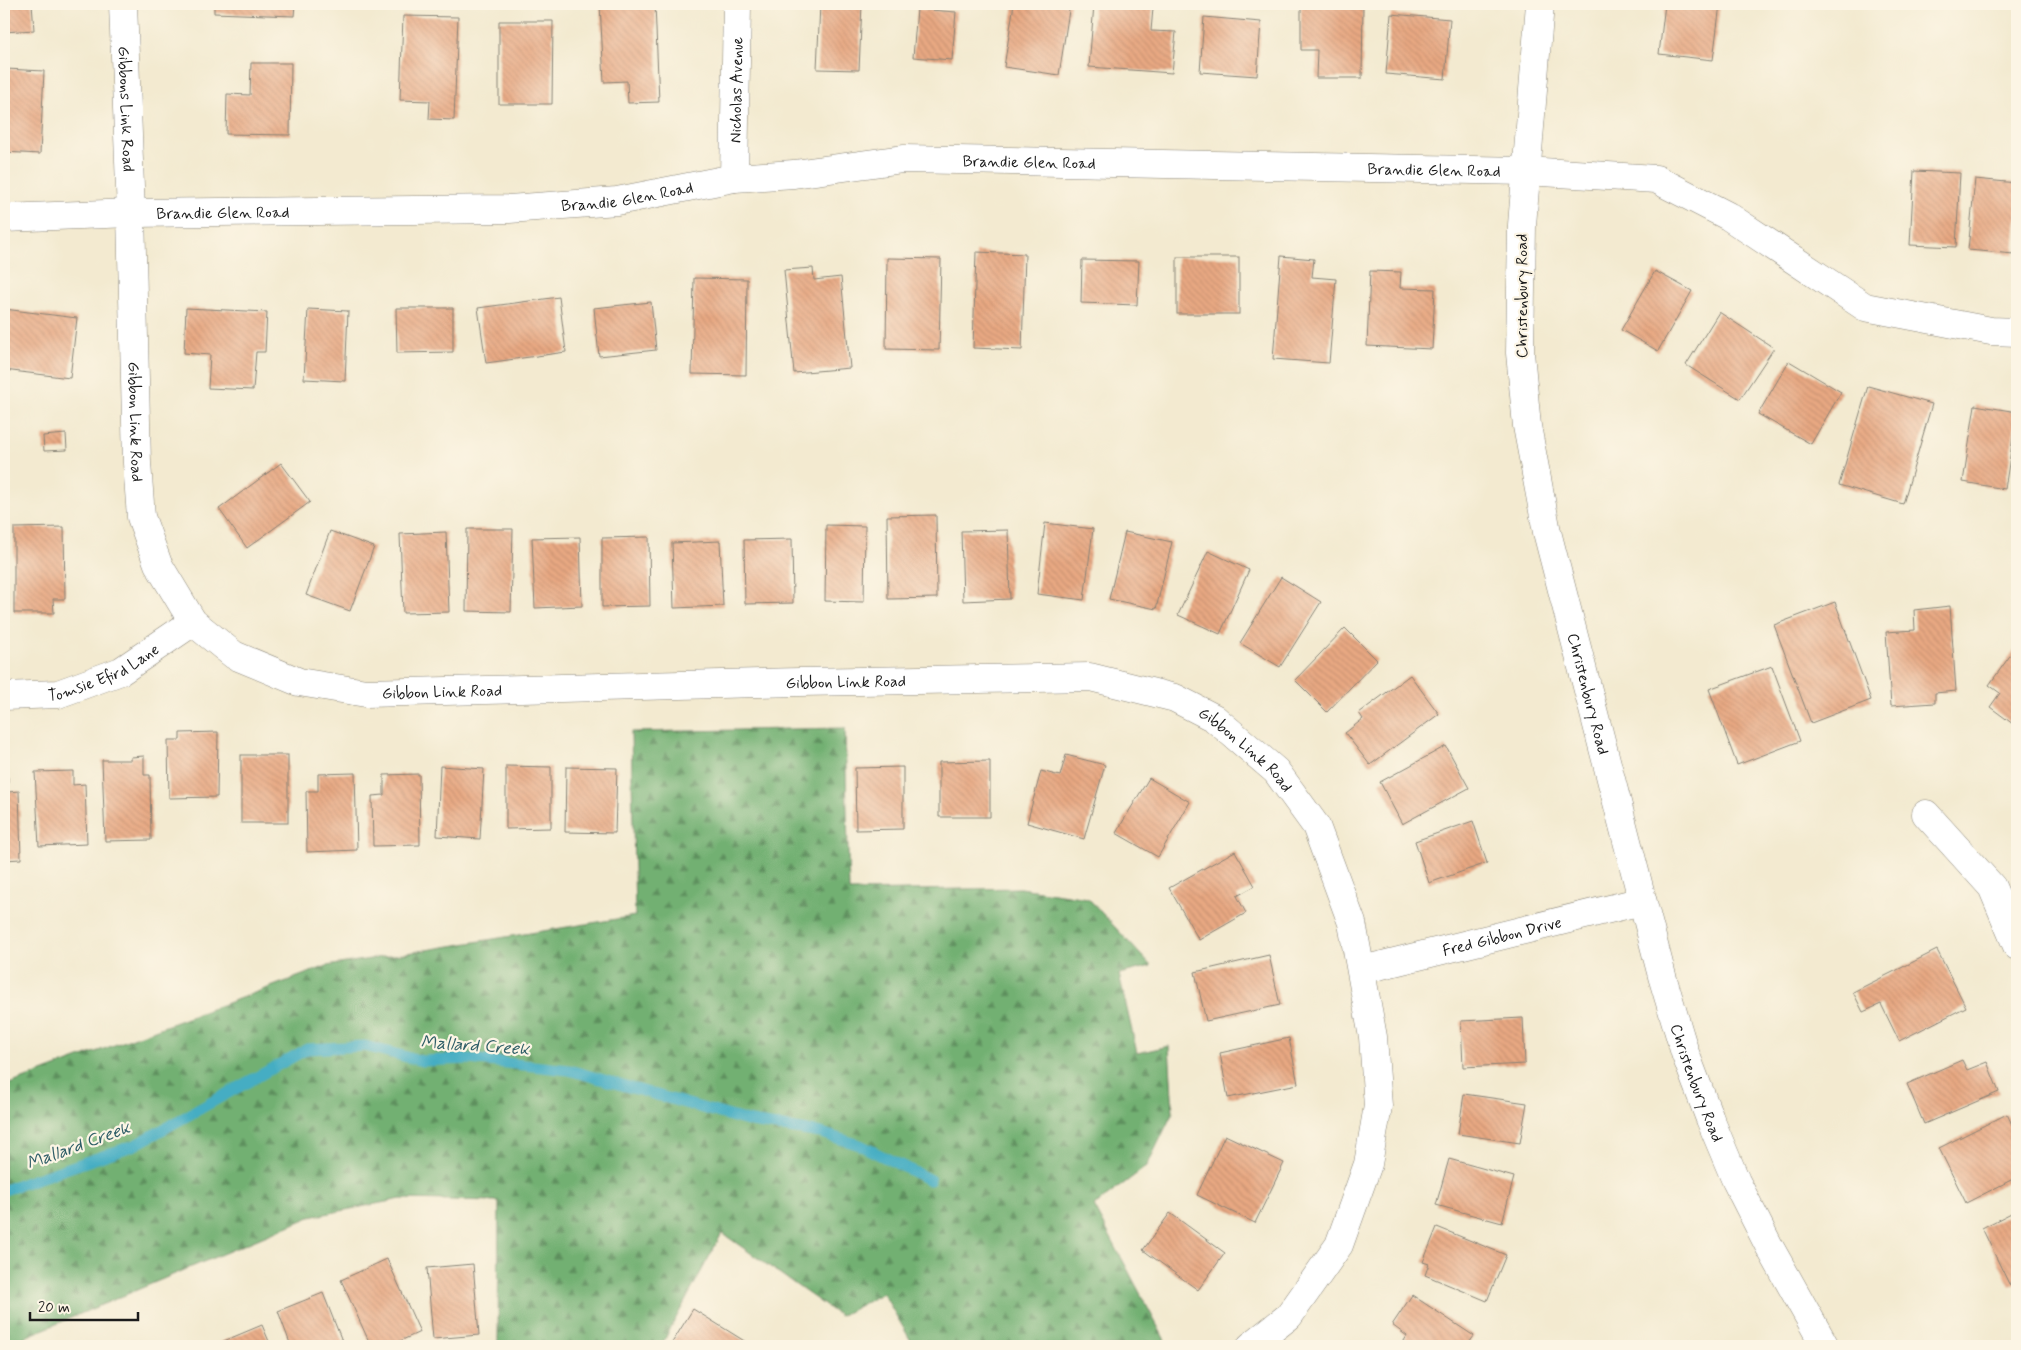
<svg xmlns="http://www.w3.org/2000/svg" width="2021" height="1350" font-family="Mynerve,sans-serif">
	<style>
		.forest { fill: url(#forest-firs); stroke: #476647 }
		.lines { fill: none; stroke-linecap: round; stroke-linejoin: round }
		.stream { stroke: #44adc3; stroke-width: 11 }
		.building { fill: url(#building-back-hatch) }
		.minor-casing { stroke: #888376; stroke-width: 29 }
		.minor { stroke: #fff; stroke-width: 28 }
		.labels { text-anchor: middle; stroke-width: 4.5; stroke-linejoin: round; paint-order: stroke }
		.street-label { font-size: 16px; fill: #1c1c1c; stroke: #fcf5e5 }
		.water-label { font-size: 18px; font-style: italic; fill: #2e5d67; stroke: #fcf5e5 }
	</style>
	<defs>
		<pattern id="forest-firs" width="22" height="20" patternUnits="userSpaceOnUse" patternTransform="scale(1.25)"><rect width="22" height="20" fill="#72b072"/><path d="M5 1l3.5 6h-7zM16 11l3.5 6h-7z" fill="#5d8e5d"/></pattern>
		<pattern id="building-back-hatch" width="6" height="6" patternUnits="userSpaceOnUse" patternTransform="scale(1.25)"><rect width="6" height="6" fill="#e8a882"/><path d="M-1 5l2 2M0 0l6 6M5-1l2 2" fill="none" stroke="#c69070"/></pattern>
	</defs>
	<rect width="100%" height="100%" fill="#fcf5e5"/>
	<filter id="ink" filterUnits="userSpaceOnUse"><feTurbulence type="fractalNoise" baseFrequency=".02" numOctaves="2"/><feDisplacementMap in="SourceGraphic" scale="10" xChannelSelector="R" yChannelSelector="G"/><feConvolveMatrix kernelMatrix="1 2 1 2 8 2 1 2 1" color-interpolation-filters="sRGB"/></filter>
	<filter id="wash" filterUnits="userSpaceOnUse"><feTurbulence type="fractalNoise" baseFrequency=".0096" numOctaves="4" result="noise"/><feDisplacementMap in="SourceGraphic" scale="20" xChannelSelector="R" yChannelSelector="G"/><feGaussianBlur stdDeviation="1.12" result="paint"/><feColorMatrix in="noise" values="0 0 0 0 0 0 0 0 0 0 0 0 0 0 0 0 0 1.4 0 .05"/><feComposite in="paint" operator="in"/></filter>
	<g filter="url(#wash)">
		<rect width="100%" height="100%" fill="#f3ead0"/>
		<polygon class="forest" points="845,728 849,891 1020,888 1088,898 1151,966 1119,974 1137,1053 1169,1046 1173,1112 1147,1166 1094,1206 1168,1346 914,1346 883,1293 840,1316 722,1233 661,1346 498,1346 499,1201 401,1199 310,1217 4,1346 4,1086 327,966 635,916 631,732"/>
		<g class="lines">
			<polyline class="stream" points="4,1190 135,1145 307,1049 365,1046 422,1061 469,1059 569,1070 751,1122 821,1133 860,1145 930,1180"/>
		</g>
		<g id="blocks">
			<g class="building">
				<polygon points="4,4 32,4 34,30 4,32"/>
				<polygon points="214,4 295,4 294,16 214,13"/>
				<polygon points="600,4 655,4 659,102 628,103 627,81 604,82"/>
				<polygon points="820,4 862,4 859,70 817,69"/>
				<polygon points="1014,4 1070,4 1059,75 1004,67"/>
				<polygon points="1094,4 1153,8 1151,31 1176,32 1172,73 1089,67"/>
				<polygon points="1301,4 1363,4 1362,78 1316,78 1317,50 1301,50"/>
				<polygon points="1665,4 1720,4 1713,60 1659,54"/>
				<polygon points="917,9 956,12 952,60 913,57"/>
				<polygon points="1391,14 1450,19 1445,79 1386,74"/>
				<polygon points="403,16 458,17 454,120 429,119 430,101 400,100"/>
				<polygon points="1204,17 1261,22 1257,76 1200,72"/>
				<polygon points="499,21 553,21 552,104 499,104"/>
				<polygon points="251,63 291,63 290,135 226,134 227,94 250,95"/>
				<polygon points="6,69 44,71 40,154 4,152 4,92"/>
				<polygon points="1914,171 1960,173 1956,247 1910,245"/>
				<polygon points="1975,179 2017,183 2017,216 2014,254 1968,250"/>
				<polygon points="976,252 1025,254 1022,350 973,348"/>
				<polygon points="1281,256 1314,259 1312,277 1336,279 1329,363 1273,359"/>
				<rect x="1177" y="257" width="62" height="57"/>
				<polygon points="887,258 941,259 939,350 886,349"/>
				<polygon points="1082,260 1139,261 1137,305 1081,303"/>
				<polygon points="813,268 814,280 841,277 850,368 794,373 784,270"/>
				<polygon points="1370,271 1401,272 1400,288 1435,289 1432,349 1367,346"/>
				<polygon points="1655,271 1692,291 1658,351 1621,330"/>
				<polygon points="694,278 747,279 746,375 692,374"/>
				<polygon points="559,297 566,352 486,363 478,308"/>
				<polygon points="651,302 656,350 599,356 594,308"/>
				<polygon points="186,308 267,312 265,352 256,352 253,390 208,388 210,355 184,353"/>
				<polygon points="396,308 453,308 453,352 397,353"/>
				<polygon points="4,309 77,318 70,378 4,370"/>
				<polygon points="308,309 348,311 345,381 304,379"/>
				<polygon points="1719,312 1774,348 1740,399 1686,365"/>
				<polygon points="1789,361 1841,392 1811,444 1758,414"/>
				<polygon points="1868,386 1932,404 1903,504 1839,485"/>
				<polygon points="1975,405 2017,412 2005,489 1963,482"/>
				<polygon points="66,434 67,450 44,451 43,436"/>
				<polygon points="281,463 310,502 247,548 219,509"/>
				<polygon points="936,515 937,598 888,599 887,516"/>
				<polygon points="1045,523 1093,529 1084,600 1037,594"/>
				<polygon points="826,525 865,526 864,602 825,601"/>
				<polygon points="64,527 65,599 53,599 54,613 14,613 14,528"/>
				<polygon points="467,529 513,529 511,612 466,611"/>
				<polygon points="1008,530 1010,599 963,601 961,531"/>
				<polygon points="330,531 374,547 350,611 306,595"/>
				<polygon points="446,532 449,612 403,613 400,534"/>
				<polygon points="1125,532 1172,542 1156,609 1109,599"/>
				<polygon points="580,537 582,606 535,608 532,538"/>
				<polygon points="649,537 650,606 602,607 602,538"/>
				<polygon points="792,539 793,603 745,604 744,540"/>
				<polygon points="720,541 723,606 674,608 672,543"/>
				<polygon points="1208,551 1249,570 1220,634 1178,615"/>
				<polygon points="1281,577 1321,602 1280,667 1240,643"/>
				<polygon points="1835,602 1871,700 1811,723 1774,625"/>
				<polygon points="1950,606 1956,691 1935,693 1935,703 1891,706 1886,632 1915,630 1914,610"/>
				<polygon points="1345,628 1377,660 1327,712 1295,680"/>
				<polygon points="2017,646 2017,727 1990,707 2000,693 1989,685"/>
				<polygon points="1772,666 1800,741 1737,765 1709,689"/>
				<polygon points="1410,675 1439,714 1370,765 1345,733 1363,719 1359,713"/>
				<polygon points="218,732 217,797 169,798 168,740 180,740 180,733"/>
				<polygon points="1446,746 1469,788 1402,824 1380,782"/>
				<rect x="241" y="755" width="47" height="68"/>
				<polygon points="1066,755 1105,765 1084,839 1027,823 1041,771 1060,776"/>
				<polygon points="144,756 144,775 150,775 151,840 105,841 102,760 131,760 131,757"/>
				<polygon points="990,761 990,817 939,817 939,762"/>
				<polygon points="440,766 484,769 480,839 437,836"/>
				<polygon points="506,766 551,767 551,828 506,829"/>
				<polygon points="566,767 617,768 615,833 565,832"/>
				<polygon points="903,767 903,829 856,830 855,768"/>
				<polygon points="73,771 73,785 85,784 87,844 39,846 35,772"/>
				<polygon points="355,773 357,850 307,852 306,791 318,791 318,774"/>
				<polygon points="419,774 420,845 373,846 372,796 384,795 384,775"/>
				<polygon points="4,777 8,777 8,792 19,791 21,859 4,860"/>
				<polygon points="1149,778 1190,802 1158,857 1116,833"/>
				<polygon points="1473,821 1487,863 1429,883 1415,841"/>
				<polygon points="1235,851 1255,886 1237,896 1246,913 1199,940 1169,888"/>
				<polygon points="1937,950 1966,1007 1899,1041 1881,1004 1863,1012 1853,992"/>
				<polygon points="1269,955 1280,1005 1206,1021 1195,972"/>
				<polygon points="1523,1018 1525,1064 1463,1067 1461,1021"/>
				<polygon points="1289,1038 1298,1084 1228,1098 1220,1053"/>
				<polygon points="1962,1060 1967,1070 1987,1062 1999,1092 1924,1124 1907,1084"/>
				<polygon points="1464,1094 1527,1103 1520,1143 1458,1134"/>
				<polygon points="2007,1114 2017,1135 2017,1177 1966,1203 1939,1148"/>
				<polygon points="1225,1135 1284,1163 1255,1223 1197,1195"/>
				<polygon points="1449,1159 1514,1177 1502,1223 1436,1205"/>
				<polygon points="2017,1210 2017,1282 2010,1286 1982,1228"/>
				<polygon points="1170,1213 1225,1253 1198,1290 1143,1250"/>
				<polygon points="1437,1227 1506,1255 1487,1301 1425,1275 1429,1264 1423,1262"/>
				<polygon points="387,1259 420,1332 389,1346 371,1346 341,1280"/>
				<polygon points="473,1264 479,1335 433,1339 427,1268"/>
				<polygon points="323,1293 344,1346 291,1346 278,1311"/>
				<polygon points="1412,1295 1474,1336 1467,1346 1406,1346 1402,1344 1407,1336 1392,1325"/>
				<polygon points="693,1309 746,1342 743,1346 670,1346"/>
				<polygon points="262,1325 271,1346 221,1346 219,1343"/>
			</g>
		</g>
	</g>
	<g filter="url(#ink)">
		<use href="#blocks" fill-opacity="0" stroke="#888376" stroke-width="1"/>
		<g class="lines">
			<defs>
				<g id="minor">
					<path id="s1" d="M 123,4 L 131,213 L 137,463 L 141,517 L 158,564 L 193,622 L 234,655 L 299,682 L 366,693 L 800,682 L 1090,677 L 1175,698 L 1214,718 L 1276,771 L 1316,826 L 1352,923 L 1373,1037 L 1378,1106 L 1368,1164 L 1339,1245 L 1289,1316 L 1251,1346"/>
					<path id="s2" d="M 1540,4 L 1522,225 L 1520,353 L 1527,426 L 1547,532 L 1662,976 L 1685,1053 L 1710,1119 L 1736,1181 L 1769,1246 L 1825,1346"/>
					<path id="s3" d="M 734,178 L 737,4"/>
					<path id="s4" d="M 4,218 L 131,213 L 509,209 L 617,201 L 734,178 L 794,174 L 903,159 L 1526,171 L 1656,179 L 1728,216 L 1865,307 L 1991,331 L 2017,332"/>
					<path id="s5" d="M 4,696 L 58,694 L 121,671 L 193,622"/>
					<polyline points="1926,814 1992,887 2017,946"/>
					<path id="s6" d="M 1362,970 L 1642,901"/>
				</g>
			</defs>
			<use href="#minor" class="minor-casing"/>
			<use href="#minor" class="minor"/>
		</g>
	</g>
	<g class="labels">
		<g class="street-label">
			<text dy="6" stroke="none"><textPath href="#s3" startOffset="88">Nicholas Avenue</textPath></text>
			<text dy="6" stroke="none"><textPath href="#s1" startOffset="105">Gibbons Link Road</textPath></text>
			<text dy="6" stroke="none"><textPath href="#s4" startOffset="1029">Brandie Glen Road</textPath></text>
			<text dy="6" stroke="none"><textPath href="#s4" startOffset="1434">Brandie Glen Road</textPath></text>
			<text dy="6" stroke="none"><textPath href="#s4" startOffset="624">Brandie Glen Road</textPath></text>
			<text dy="6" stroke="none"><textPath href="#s4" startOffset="219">Brandie Glen Road</textPath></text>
			<text transform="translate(1521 296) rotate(-90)" y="6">Christenbury Road</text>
			<text dy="6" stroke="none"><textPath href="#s1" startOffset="418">Gibbon Link Road</textPath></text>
			<text dy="6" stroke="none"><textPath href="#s5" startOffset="104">Tomsie Efird Lane</textPath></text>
			<text dy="6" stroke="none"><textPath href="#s1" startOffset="1302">Gibbon Link Road</textPath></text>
			<text dy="6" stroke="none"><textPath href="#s1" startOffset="898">Gibbon Link Road</textPath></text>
			<text dy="6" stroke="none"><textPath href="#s2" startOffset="698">Christenbury Road</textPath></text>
			<text dy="6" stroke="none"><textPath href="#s1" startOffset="1722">Gibbon Link Road</textPath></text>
			<text dy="6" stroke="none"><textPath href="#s6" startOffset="144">Fred Gibbon Drive</textPath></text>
			<text dy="6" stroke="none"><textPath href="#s2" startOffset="1102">Christenbury Road</textPath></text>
		</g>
		<g class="water-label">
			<text transform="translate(475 1045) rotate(4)" y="6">Mallard Creek</text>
			<text transform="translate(78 1145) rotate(-20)" y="6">Mallard Creek</text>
		</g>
	</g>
	<rect width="2021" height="1350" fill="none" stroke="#fcf5e5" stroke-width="20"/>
	<path d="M30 1312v8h108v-8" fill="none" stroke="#1c1c1c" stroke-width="2.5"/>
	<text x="38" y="1312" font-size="15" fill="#1c1c1c" stroke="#fcf5e5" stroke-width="4" paint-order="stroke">20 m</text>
</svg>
